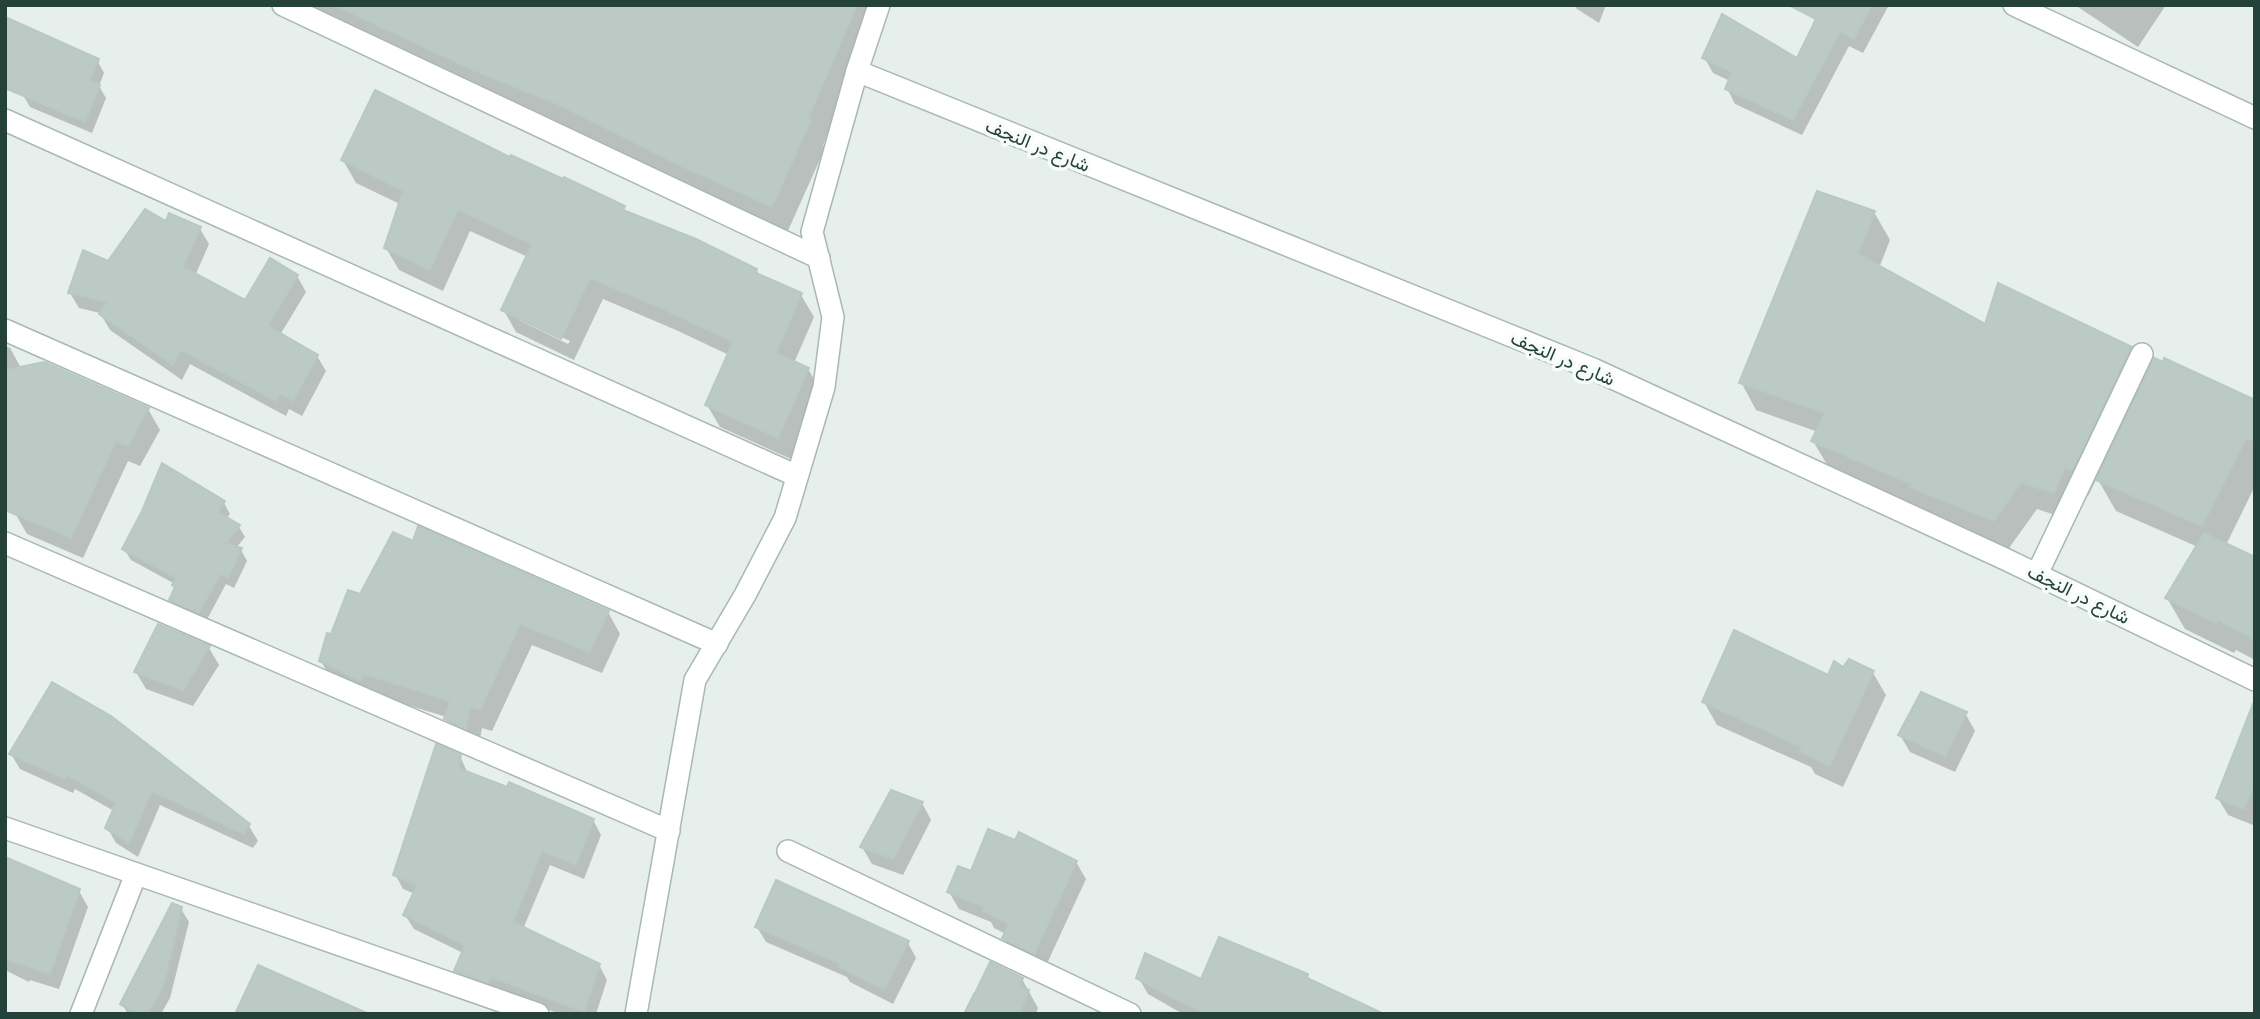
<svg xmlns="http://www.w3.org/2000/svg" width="2260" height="1019" font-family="Poppins,Vazirmatn,sans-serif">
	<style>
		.shadow { fill: #0003; fill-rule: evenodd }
		.building { fill: #bbcac4; stroke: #b8c9c2; stroke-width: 2 }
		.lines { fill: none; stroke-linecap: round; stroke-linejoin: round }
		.street-casing { stroke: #a8b8b2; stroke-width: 24 }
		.street { stroke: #fff; stroke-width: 21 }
		.labels { text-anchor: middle; stroke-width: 7; stroke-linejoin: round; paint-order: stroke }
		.street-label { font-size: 19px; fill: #24423a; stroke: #f7fbf9 }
	</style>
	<rect width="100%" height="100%" fill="#e6efeb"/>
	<g class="shadow">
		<polygon points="300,5 883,5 823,145 825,148 787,233 696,191 571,129 489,96"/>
		<polygon points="1574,5 1606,5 1599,23 1577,9"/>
		<polygon points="1814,5 1889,5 1863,53 1849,46 1802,135 1735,104 1727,88 1730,81 1713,73 1704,57 1797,60 1823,10"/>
		<polygon points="2075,5 2166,5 2138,47"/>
		<polygon points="97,60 104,73 99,86 106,98 92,133 30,107 23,95"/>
		<path d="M 511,159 L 623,207 L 626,213 L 756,270 L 760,276 L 801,295 L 814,317 L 794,363 L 808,369 L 821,391 L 791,459 L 720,427 L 707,405 L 729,355 L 676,330 L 603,299 L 574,360 L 516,332 L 503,309 L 528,257 L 470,231 L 443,291 L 399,270 L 386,248 L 400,204 L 356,183 L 343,160 ZM 519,316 L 570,341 L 568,344 L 519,320 Z"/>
		<polygon points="1874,212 1890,240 1879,268 1986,327 2130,348 2147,377 2255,402 2255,486 2226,545 2255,559 2255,660 2236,650 2234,653 2185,629 2167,598 2198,547 2116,511 2097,478 2088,496 2081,493 2070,520 2037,509 2009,548 1927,514 1925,510 1829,468 1813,441 1818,432 1756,410 1741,382"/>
		<polygon points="166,223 200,229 209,244 195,276 246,302 297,276 306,292 280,335 317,356 326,371 302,416 289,409 286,416 190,364 182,380 110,330 100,313 79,308 70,293"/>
		<polygon points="5,346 10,348 21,368 148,409 160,430 140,466 128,461 83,558 27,534 15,513 5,482"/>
		<polygon points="224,503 230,514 226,519 239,527 245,537 236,548 241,550 247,561 234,588 226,584 205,623 177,611 171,600 176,589 175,584 131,560 124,549"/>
		<polygon points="361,596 608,612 620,634 602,673 532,645 492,731 482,728 478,749 459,741 447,717 333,683 321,661 332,637"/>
		<polygon points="159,626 209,648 219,665 193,706 146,689 136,672"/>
		<polygon points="1843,670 1873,673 1886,695 1843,787 1815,774 1811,767 1717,725 1704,702 1829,678"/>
		<polygon points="52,685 249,826 258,841 253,848 160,805 138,857 116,843 107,827 114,811 75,789 73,793 20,769 11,754"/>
		<polygon points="1965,713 1975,731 1955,772 1910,752 1900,735"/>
		<polygon points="2255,726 2255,822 2253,825 2228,815 2218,798"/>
		<polygon points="460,756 468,774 593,820 601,835 584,879 550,865 523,929 599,965 607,980 596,1014 560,1014 499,991 464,985 456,971 463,953 414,929 405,915 415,894 403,889 395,874"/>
		<polygon points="922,803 931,820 903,875 872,864 862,847"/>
		<polygon points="5,858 79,891 88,907 59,989 30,980 29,982 5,970"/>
		<polygon points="1076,862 1086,879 1044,970 1014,955 1004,938 1006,934 994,928 991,922 959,909 949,892 972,873"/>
		<polygon points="181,909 189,922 170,998 161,1014 128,1014 122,1004"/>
		<polygon points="757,927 908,943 916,958 893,1004 850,982 847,977 766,942"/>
		<polygon points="1307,975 1311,981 1376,1014 1183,1014 1148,994 1138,977 1202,982"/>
		<polygon points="1022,979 1038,1008 1036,1014 963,1014 974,992 977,993"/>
	</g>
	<g class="building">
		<polygon points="334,5 857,5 808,119 811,120 772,207 679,165 555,103 473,70"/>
		<polygon points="1789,5 1872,5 1854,39 1840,32 1793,120 1725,89 1732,72 1702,58 1722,14 1797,58 1816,19"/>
		<polygon points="5,17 99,59 90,80 100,85 85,122 5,88"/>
		<polygon points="375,90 510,157 511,155 563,179 564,177 625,206 623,210 696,239 757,269 756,273 802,293 776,353 809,368 778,438 705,405 733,342 661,308 590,278 561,339 501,310 532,244 458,210 430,270 384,248 403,191 341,160"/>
		<polygon points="1817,191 1875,211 1858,254 1985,324 1998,283 2132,347 2072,470 2065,467 2054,493 2021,483 1993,521 1909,487 1911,484 1811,441 1825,413 1739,383"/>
		<polygon points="145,209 166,221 169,213 201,227 183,267 245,300 270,258 298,275 268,326 318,355 293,401 280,394 276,401 181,350 173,365 99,314 107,302 68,293 83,250 108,261"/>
		<polygon points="2154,358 2163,362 2164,358 2255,400 2255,441 2246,438 2202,526 2096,480"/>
		<polygon points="44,362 149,408 128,446 116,441 71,538 5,510 5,370"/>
		<polygon points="162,463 225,501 218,512 240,525 226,543 242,548 228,578 220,574 199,613 169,600 175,587 172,585 176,578 122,549 142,511"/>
		<polygon points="418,526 609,611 589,652 520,624 480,710 470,707 466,729 444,719 450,701 363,674 360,681 319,661 327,633 331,634 348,590 360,594 393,532 413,541"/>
		<polygon points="2204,533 2255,557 2255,640 2218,620 2216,623 2165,598"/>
		<polygon points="158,624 210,646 183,690 134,672"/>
		<polygon points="1734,630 1828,675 1834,661 1843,667 1849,659 1874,671 1830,766 1800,751 1801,747 1702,702"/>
		<polygon points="52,682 111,716 250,824 244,834 152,791 129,843 105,828 116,803 67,775 65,779 9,754"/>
		<polygon points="1921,692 1967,712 1945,756 1898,735"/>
		<polygon points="2253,704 2255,705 2255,782 2244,809 2216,798"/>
		<polygon points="436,744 461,755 458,768 507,787 509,782 594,819 576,865 542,851 513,922 600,964 584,1012 491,977 488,983 454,971 465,945 403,915 417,885 393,875"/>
		<polygon points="891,790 923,802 893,859 860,847"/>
		<polygon points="988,829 1015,840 1019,832 1077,861 1034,954 1002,938 1009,924 983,911 984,907 947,892 958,866 971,871"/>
		<polygon points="5,857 80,889 50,974 5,959"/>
		<polygon points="776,880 909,941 884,990 839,967 841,964 755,927"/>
		<polygon points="172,903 182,907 163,987 147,1014 137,1014 120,1004"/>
		<polygon points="1219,937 1308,974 1307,978 1384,1014 1206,1014 1159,991 1136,978 1145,953 1201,979"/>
		<polygon points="990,962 1023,978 1019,986 1029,990 1019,1014 965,1014"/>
		<polygon points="258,965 369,1014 235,1014"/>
	</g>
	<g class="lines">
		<defs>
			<g id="street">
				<polyline points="283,5 819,258"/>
				<polyline points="2014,5 2255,118"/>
				<polyline points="857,71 1593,369 2005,559 2255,680"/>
				<polyline points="5,120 797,476"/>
				<polyline points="5,330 717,644"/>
				<polyline points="5,543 669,831"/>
				<polyline points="2037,574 2142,354"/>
				<polyline points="5,828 538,1014"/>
				<polyline points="788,851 1130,1014"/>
				<polyline points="81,1014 136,874"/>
				<polyline points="636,1014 695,680 745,595 785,518 824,387 833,317 812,232 857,71 879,5"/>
			</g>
		</defs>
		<use href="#street" class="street-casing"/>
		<use href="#street" class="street"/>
	</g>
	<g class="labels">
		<g class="street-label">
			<text transform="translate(1038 145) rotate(22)" y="7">شارع در النجف</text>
			<text transform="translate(1563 358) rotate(23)" y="7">شارع در النجف</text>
			<text transform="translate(2079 594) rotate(26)" y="7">شارع در النجف</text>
		</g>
	</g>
	<rect width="2260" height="1019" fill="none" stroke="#24423a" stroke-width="14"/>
</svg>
